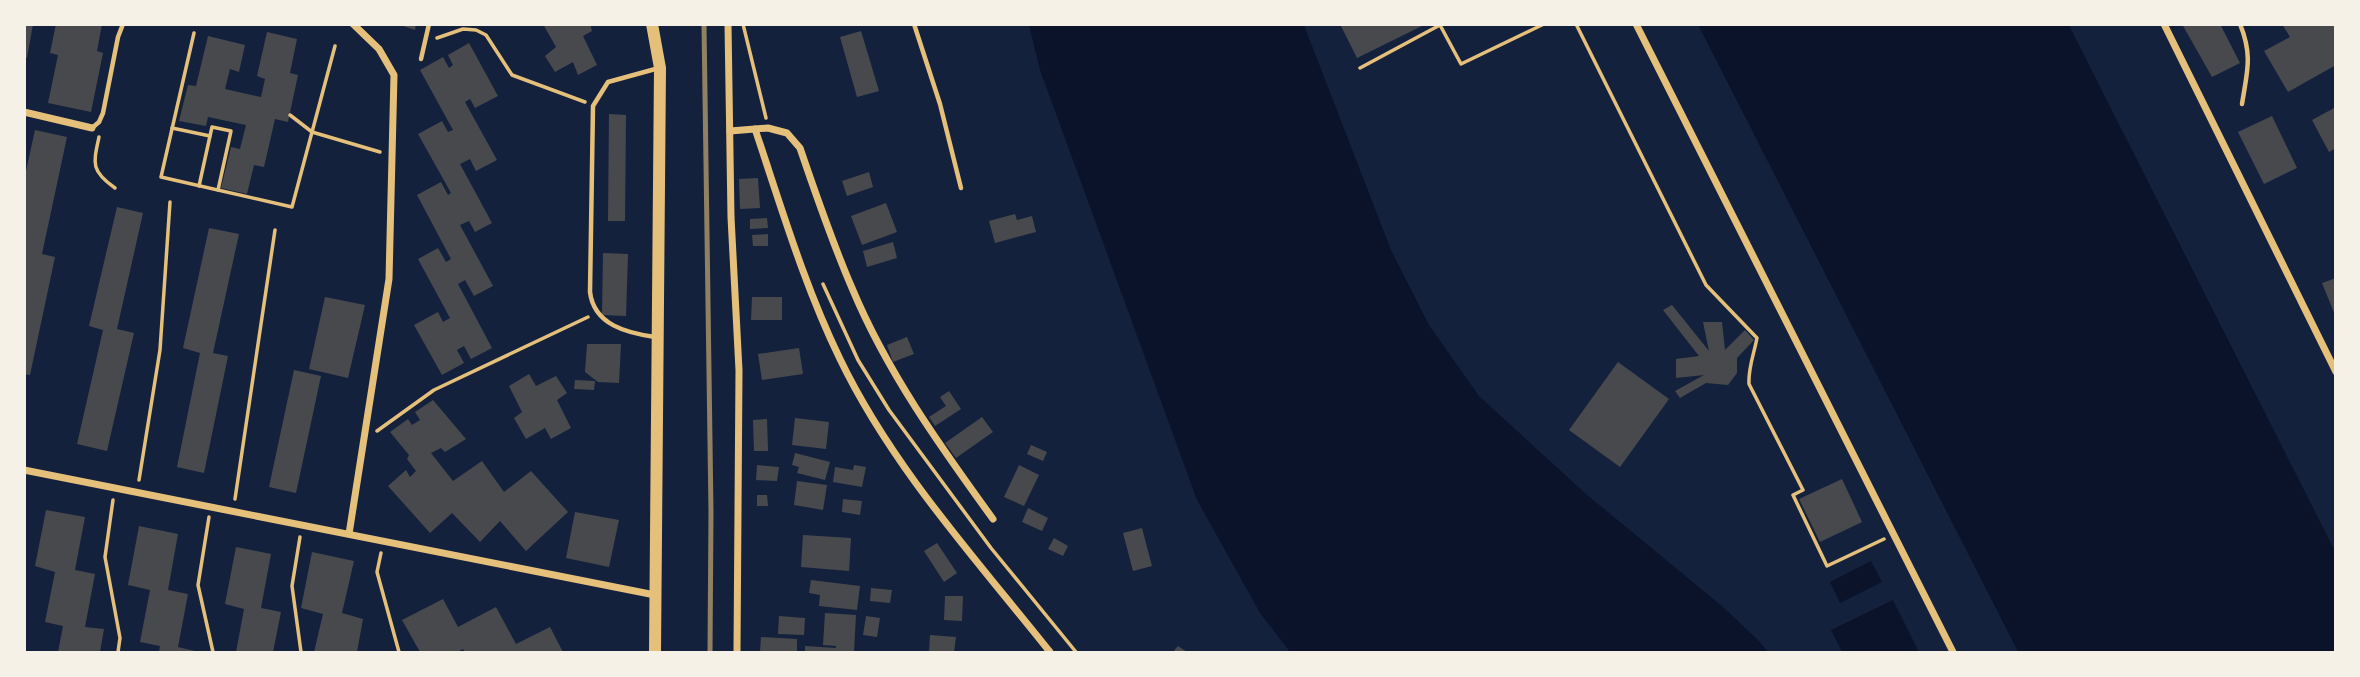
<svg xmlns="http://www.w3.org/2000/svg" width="2360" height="677" font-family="Poppins,sans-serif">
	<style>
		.water { fill: #0b132b }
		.pier { fill: #14213d }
		.building { fill: #48494c }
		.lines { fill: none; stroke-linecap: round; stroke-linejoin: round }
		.path { stroke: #e5c07b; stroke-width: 3.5 }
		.service { stroke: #e5c07b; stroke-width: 4.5 }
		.minor { stroke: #e5c07b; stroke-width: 7 }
		.secondary { stroke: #e5c07b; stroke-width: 12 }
		.rail { stroke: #918062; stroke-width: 5 }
	</style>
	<rect width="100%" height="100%" fill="#14213d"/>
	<g class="water">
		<polygon points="1029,25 1304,25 1391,250 1429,325 1479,396 1586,494 1722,606 1758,640 1768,652 1290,652 1260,613 1197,500 1040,70"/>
		<polygon points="1698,25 2069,25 2335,551 2335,652 2018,652"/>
		<polygon points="1871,561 1882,582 1840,603 1830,582"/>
		<polygon points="1893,600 1919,652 1842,652 1831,630"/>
	</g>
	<g class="pier">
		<polygon points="1695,24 1698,25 2018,652 2014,652"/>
		<polygon points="2073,24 2287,444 2336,543 2335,551 2069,25"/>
	</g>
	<g class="building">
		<polygon points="24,24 33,24 27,58 24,57"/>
		<polygon points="56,24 102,24 97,51 103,53 91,112 48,103 58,55 50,53"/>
		<polygon points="397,24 416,24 415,30"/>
		<polygon points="543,24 590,24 592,31 583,36 597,65 578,75 573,62 555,72 545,56 556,47"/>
		<polygon points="1340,24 1426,24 1357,58"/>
		<polygon points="2182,24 2220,24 2240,63 2212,77"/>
		<polygon points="2282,24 2336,24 2336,65 2288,92 2264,51 2290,37"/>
		<polygon points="861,31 879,91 857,97 840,37"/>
		<polygon points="267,32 297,39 290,73 298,75 288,122 275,119 264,167 254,165 247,194 221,188 231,147 240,149 246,125 208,117 206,126 179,121 188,85 196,86 208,36 245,45 239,72 230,69 225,89 261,97 265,79 257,76"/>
		<polygon points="469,43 498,96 475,108 470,99 465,102 497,160 476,171 470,159 460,164 492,223 475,232 469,221 460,225 493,286 474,296 465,280 458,284 492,348 471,359 464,346 457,350 464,363 442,375 414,325 438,312 443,322 450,318 418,259 438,248 446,262 451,259 417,195 441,182 448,195 451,193 418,134 442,121 448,132 453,130 420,70 443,57 449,68 453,65 448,55"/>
		<polygon points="2336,107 2336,148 2329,152 2312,120"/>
		<polygon points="609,114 626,115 625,221 608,221"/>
		<polygon points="2272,116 2297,168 2264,184 2238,132"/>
		<polygon points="35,130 67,137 42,254 55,257 30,375 24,374 24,180"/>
		<polygon points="869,172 873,187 847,196 842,181"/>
		<polygon points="758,178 760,208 740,209 739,179"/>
		<polygon points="886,203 897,232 862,245 851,216"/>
		<polygon points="117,207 143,213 117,329 134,333 107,451 77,444 103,330 89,326"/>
		<polygon points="1015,214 1017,220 1032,216 1036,232 995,243 989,221"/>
		<polygon points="767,218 768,228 750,229 750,219"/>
		<polygon points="209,228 239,234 213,353 228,356 204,473 177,467 200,353 183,348"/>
		<polygon points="768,234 768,246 753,246 752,235"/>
		<polygon points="893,242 897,258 867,267 863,251"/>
		<polygon points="603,253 628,254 626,316 602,315"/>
		<polygon points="2336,278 2336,315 2335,315 2322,283"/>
		<polygon points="325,297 365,305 348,378 309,369"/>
		<polygon points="752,297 782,297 782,320 751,320"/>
		<polygon points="1672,305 1709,351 1703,322 1722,322 1725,350 1745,330 1754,340 1737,358 1737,373 1728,385 1706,383 1680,398 1675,391 1704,375 1676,378 1676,359 1699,356 1663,310"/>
		<polygon points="907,337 914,354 893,362 887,345"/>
		<polygon points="587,344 621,344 619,383 598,382 585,372"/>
		<polygon points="799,348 803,374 762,380 758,354"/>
		<polygon points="1618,362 1669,399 1620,467 1569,430"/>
		<polygon points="294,370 321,376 296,493 269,487"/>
		<polygon points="529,374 536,386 556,376 567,393 557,400 571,428 551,439 545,428 526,439 514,418 522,412 509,386"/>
		<polygon points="575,380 595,381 594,390 574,389"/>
		<polygon points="949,391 961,409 935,426 929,417 946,406 940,397"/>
		<polygon points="433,400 466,439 445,452 441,448 431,453 453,481 482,461 504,492 531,471 568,512 526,551 500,521 480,542 452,513 430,533 388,486 406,470 410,477 416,471 407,459 409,455 390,432 408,419 412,425 420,420 415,412"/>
		<polygon points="982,417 993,432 956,458 945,443"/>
		<polygon points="795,418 829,422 826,449 792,445"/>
		<polygon points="767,419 768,451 754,451 753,420"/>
		<polygon points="1031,445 1047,452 1043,461 1027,454"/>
		<polygon points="795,453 830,462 825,480 797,473 799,467 792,465"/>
		<polygon points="757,465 779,467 777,481 756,480"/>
		<polygon points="854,465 866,467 862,487 833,482 835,467 853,470"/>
		<polygon points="1019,465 1039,475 1024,506 1004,497"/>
		<polygon points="1842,479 1862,522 1820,542 1799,499"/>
		<polygon points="797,481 827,485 823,510 794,505"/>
		<polygon points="757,495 767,495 768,506 757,506"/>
		<polygon points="843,499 862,501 860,515 842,512"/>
		<polygon points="1028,508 1048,518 1042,531 1022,522"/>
		<polygon points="46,510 85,517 75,570 95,574 85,627 104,629 100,652 58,652 63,626 45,622 55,572 35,566"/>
		<polygon points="575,512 619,520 609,567 566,558"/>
		<polygon points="139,526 178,534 168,590 188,594 178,647 199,652 159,652 160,646 140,642 150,590 128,585"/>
		<polygon points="1142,528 1152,566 1133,571 1123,533"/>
		<polygon points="803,535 851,538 849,571 801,567"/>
		<polygon points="1054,538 1068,546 1063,556 1048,549"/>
		<polygon points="937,543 957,573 944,582 924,551"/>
		<polygon points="236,547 271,554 261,608 281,612 273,652 236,652 244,609 225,604"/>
		<polygon points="312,552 354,561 342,613 363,619 357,652 314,652 323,614 301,608"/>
		<polygon points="811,580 860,586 857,610 819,606 820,595 809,593"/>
		<polygon points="871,588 892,590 890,603 870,601"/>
		<polygon points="945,596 963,596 962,621 944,620"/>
		<polygon points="443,599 458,627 496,607 516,644 550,627 563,652 465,652 463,649 457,652 420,652 402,620"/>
		<polygon points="825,613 856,615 854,652 805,652 805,646 836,648 836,646 823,645"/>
		<polygon points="779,616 805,618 804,635 778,634"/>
		<polygon points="866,616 880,618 877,637 863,635"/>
		<polygon points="930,635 956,637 954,652 929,652"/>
		<polygon points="761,637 797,639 797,652 760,652"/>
		<polygon points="1178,646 1187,652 1173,652"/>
	</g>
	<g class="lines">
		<g class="path">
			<polyline points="743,24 766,118"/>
			<path d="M 1576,24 L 1706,285 L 1757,338 C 1754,354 1748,368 1749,384 L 1803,490 L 1793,495 L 1827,566 L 1884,539"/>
			<polyline points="194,33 161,177 292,207 335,46"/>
			<polyline points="437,38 463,29 476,30 486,35 512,75 585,102"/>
			<polyline points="1360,68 1440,25 1461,64 1544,24"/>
			<polyline points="290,115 312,132 380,152"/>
			<polyline points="172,128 210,136 199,186"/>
			<polyline points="210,136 212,127 231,131 218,190"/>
			<path d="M 99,137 C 93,164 91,171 115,188"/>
			<polyline points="823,284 858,360 889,410 991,548 1076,652"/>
			<polyline points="377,431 434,390 588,317"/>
			<polyline points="139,480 160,350 170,202"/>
			<polyline points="235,499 275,230"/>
			<polyline points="113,500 105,557 120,638 118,652"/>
			<polyline points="209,517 198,585 213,652"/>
			<polyline points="300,537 292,586 301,652"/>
			<polyline points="381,553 377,572 399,652"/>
		</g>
		<g class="service">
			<polyline points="914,24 940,104 961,188"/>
			<path d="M 2240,24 C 2253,56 2247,72 2242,104"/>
			<polyline points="421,59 429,24"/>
			<polyline points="92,128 99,122 103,113 118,37 123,24"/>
			<path d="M 655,337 C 627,333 594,325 590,292 L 593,106 L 608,82 L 659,68"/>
		</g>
		<g class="minor">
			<polyline points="728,24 731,217 739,370 737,652"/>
			<polyline points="1636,24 1953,652"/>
			<polyline points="2164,24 2336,372"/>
			<polyline points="24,112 92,128"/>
			<path d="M 755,129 C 781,206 804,285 840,359 C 892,467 976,559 1050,652"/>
			<path d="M 730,131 L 768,128 L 787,133 L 800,148 C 816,195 832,242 852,288 C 887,372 940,446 993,519"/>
			<polyline points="24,470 655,595"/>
			<polyline points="349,534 389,279 394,75 379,49 353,24"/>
		</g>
		<polyline class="secondary" points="652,24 660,68 655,652"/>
		<polyline class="rail" points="704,24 711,512 710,652"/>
	</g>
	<rect width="2360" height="677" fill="none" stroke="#f6f1e7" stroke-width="52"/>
</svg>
